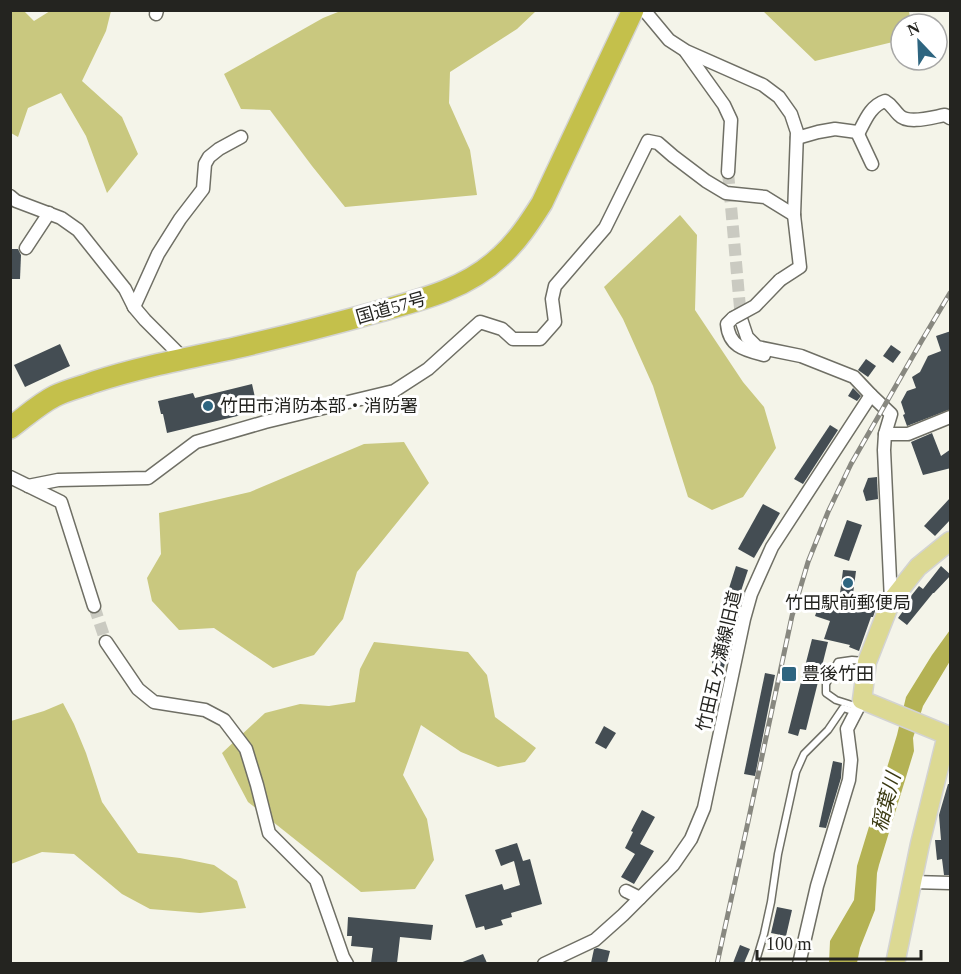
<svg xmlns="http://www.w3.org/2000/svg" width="961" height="974" font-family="'Times New Roman','Noto Sans JP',serif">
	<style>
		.green { fill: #c9c87f }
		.water { fill: #b4b254 }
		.building { fill: #444d53 }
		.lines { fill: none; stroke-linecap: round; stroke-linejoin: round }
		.street-tunnel { stroke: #cacac1; stroke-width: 12; stroke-dasharray: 12 6; stroke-linecap: butt }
		.lane-casing { stroke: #6f6f65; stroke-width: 9 }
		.street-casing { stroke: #6f6f65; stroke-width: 15 }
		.primary-casing { stroke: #d3d3d2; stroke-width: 21 }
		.highway-casing { stroke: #d3d3d2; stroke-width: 24 }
		.lane { stroke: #fff; stroke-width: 6 }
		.street { stroke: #fff; stroke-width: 12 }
		.primary { stroke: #dcd993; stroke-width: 18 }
		.highway { stroke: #c4c04b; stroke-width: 21 }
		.rail-casing { stroke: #888880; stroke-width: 5 }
		.rail { stroke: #fff; stroke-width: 3; stroke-dasharray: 9; stroke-linecap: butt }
		.street-bridge-casing { stroke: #6f6f65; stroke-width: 15; stroke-linecap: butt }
		.street-bridge { stroke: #fff; stroke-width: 12 }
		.poi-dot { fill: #2e6580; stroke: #fff; stroke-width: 2 }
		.labels { text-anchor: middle; stroke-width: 6; stroke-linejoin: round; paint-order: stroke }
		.street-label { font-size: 18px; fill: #242420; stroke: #fff }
		.poi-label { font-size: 18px; fill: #242420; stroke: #fff; text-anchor: start }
		.water-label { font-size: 20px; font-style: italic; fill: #3b3a12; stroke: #fff }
	</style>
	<rect width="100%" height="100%" fill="#f4f4e9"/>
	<g class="green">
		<polygon points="11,10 24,11 34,21 50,11 111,11 106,31 82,81 122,117 138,154 107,193 86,136 61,93 28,108 18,137 11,133"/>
		<polygon points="343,10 536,11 517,29 450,72 449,103 470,150 477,195 345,207 312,166 270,110 241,109 224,74 323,18"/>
		<polygon points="763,11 909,11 911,24 901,24 901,40 815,61"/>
		<polygon points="680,215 697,235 695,310 743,382 764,407 776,448 743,497 712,510 688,497 653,386 623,319 604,287"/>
		<polygon points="404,442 429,483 357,572 343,619 314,655 273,668 214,628 179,630 152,601 147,578 161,554 159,513 250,492 364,444"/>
		<polygon points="374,642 468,652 487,675 495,717 536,748 525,762 498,767 461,752 421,725 403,775 427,819 434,860 415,889 361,892 248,802 222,753 265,713 300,704 329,706 355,702 360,669"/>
		<polygon points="63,703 74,724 86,753 102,802 138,853 180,858 214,865 237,881 246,908 200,913 150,909 122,894 74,854 42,852 11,864 11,721 44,711"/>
	</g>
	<polygon class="water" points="950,630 950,661 923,706 913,738 914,751 879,865 877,873 875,910 860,948 857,963 829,964 830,941 854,900 857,866 897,735 906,697 932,655"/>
	<g class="building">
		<polygon points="10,249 18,249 21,255 20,279 10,279"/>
		<polygon points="951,331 951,409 907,426 903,415 905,414 901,402 907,391 916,388 912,377 920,372 928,356 941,351 936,336"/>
		<polygon points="60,344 70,366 25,387 14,365"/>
		<polygon points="891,345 901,352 893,363 883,356"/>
		<polygon points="866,359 876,366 868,377 858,370"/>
		<polygon points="252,384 258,411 167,433 163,414 161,414 158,401 193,393 195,398"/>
		<polygon points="853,388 861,396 857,401 848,396"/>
		<polygon points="830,425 838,430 803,484 794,479"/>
		<polygon points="932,433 941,456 951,449 951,468 923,475 911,442"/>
		<polygon points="877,477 878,499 866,501 863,491 868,478"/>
		<polygon points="951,497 951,519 935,536 924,526"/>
		<polygon points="763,504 780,513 754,558 738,549"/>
		<polygon points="847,520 862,525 849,561 834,556"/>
		<polygon points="736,566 748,570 739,597 727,658 722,673 715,670 716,665 712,663 719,640 721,640 728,605 724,604"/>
		<polygon points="941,566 951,575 934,593 933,593 907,625 898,618 909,603 907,601 919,586 923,589"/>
		<polygon points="843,570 856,571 853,594 879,600 873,617 871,617 859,651 849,647 850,645 824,639 830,621 815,616 821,599 835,603 836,601 839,601"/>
		<polygon points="812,639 828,642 806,730 800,729 798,736 788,733"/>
		<polygon points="765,673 775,675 755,776 744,774"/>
		<polygon points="707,694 718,700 710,714 699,707"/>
		<polygon points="604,726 616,733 606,749 595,743"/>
		<polygon points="833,761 842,763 841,778 826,828 819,827"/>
		<polygon points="948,784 951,784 951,875 944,875 942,859 937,860 935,840 941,840 939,815"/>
		<polygon points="642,810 655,817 640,844 654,851 634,884 621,877 635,854 625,848 633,832 631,831"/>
		<polygon points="517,843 523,861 530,859 542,904 511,913 512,917 501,920 503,925 485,930 484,926 476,928 465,895 502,884 504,890 520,885 514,861 501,866 495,850"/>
		<polygon points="777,907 792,910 786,936 771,933"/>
		<polygon points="348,917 433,925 431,940 400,937 397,963 371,963 373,948 351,946 352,936 347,936"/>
		<polygon points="740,945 750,949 744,963 733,963"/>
		<polygon points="597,948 610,951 607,963 591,963 594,949"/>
		<polygon points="483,954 487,963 460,963"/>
	</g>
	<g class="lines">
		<g class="street-tunnel">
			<polyline points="728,172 741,319"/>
			<polyline points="94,606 106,642"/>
		</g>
		<defs>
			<g id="lane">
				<polyline points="858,707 836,700 826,693 826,684 838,662 852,660 864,661"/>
				<polyline points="755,964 764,934 771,902 778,854 796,772 804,754 828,730 843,708 856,712"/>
			</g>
			<g id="street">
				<polyline points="644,10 669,40 686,51 763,85 779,97 791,114 797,132 794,215 800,267 780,280"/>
				<polyline points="156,14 157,10"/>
				<polyline points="686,52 724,105 731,120 728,172"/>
				<path d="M 858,134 C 865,121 870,106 885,101 C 892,105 893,109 899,115 C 908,125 933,117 945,115 L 950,118"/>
				<polyline points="797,138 818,132 835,129 857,132 872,164"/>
				<polyline points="10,196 16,201 61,218 78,230 125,289 134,307 145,320 184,359"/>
				<polyline points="26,248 49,213"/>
				<polyline points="134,307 158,254 180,219 203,189 205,164 209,157 219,149 241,137"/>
				<path d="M 733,318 L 727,324 C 729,347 745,350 764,355"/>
				<polyline points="741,319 747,337 757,347 801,356 854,377 871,395"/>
				<polyline points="885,434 908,434 950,417"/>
				<polyline points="10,477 61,502 94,606"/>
				<polyline points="28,486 58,480 148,478 196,442 265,422 394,391 428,369 480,322 502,329 513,339 540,339 555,322 552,299 555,286 605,228 648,141 658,143 673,156 706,181 726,193 765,197 794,215"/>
				<polyline points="106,642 138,689 154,702 205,710 224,720 246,749 257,785 269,833 316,880 343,957 347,964"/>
				<polyline points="912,882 950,883"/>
				<polyline points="626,891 640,898"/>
				<polyline points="544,964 595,940 623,915 673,865 691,839 704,808 744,619 751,594 772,547 871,395 891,414 885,434 884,450 891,601"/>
				<polyline points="799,964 817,886 849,780 851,760 847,729 862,700"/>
			</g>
			<polyline id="primary" points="895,964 920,844 947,735 862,700 867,662 891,601 918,567 950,541"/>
			<path id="highway" d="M 10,428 C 25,417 39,404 55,396 C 67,390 81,387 94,382 C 140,367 188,358 235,348 C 283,337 330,325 377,312 C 421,300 466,289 500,257 C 517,242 530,222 542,203 L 633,10"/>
		</defs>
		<use href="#lane" class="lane-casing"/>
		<use href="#street" class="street-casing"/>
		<use href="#primary" class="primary-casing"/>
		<use href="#highway" class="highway-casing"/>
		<use href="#lane" class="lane"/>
		<use href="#street" class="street"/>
		<use href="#primary" class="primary"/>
		<use href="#highway" class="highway"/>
		<defs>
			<polyline id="rail" points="717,964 748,822 792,616 808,562 828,512 851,464 921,342 950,293"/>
		</defs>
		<use href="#rail" class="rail-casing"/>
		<use href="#rail" class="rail"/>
		<defs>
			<polyline id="street-bridge" points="733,318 755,306 780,280"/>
		</defs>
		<use href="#street-bridge" class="street-bridge-casing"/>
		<use href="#street-bridge" class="street-bridge"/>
	</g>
	<g class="poi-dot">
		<circle cx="208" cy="406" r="6"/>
		<circle cx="848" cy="583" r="6"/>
		<rect x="781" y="666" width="16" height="16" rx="3"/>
	</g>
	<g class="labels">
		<g class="street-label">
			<text transform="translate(391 308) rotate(-16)" y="6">国道57号</text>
			<text transform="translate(719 661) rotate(-77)" y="6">竹田五ヶ瀬線旧道</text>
		</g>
		<g class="poi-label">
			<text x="220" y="412">竹田市消防本部・消防署</text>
			<text x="848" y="609" text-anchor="middle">竹田駅前郵便局</text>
			<text x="802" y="680">豊後竹田</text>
		</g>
		<g class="water-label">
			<text transform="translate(886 802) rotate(-75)" y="7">稲葉川</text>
		</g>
	</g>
	<rect width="961" height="974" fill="none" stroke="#242420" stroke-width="24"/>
	<g transform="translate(919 42) rotate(337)"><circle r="28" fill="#ffffff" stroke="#a7a7a6" stroke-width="1.5"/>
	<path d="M0-4.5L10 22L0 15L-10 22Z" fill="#2e6580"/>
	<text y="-9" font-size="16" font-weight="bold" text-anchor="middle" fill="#242420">N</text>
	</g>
	<path d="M757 950v9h164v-9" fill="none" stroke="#242420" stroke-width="3"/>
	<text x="766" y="950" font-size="18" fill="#242420" stroke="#ffffff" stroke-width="4.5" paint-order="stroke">100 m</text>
</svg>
